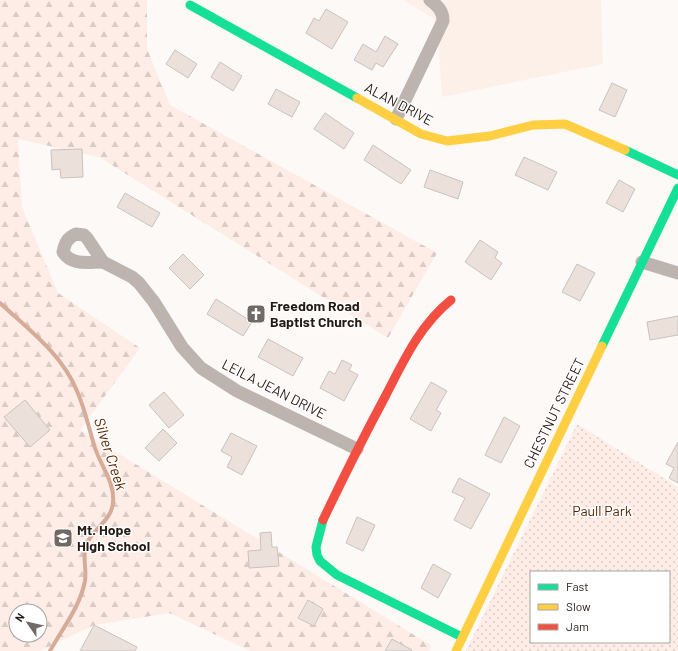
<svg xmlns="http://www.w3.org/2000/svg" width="678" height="651" font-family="Barlow,sans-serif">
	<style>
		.built { fill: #fdf0e9 }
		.forest { fill: url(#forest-firs); fill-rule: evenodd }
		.park { fill: url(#park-dots); fill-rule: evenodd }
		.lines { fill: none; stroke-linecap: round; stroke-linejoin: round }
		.stream { stroke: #d6ab97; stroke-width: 4 }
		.building { fill: #ece0db; stroke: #c9c3bf }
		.street { stroke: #bdb4b0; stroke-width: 13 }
		.fast { stroke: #16e098; stroke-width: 9 }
		.slow { stroke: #ffcf43; stroke-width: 9 }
		.jam { stroke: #f24e42; stroke-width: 9 }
		.labels { text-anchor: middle; stroke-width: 3; stroke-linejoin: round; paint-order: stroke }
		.street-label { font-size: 14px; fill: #251b16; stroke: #fff }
		.poi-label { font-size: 14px; font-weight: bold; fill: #251b16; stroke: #fff; text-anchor: start }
		.park-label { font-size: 14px; fill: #5a2202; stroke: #fff }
		.water-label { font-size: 15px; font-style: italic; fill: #5b2403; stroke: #fff }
	</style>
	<defs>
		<pattern id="forest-firs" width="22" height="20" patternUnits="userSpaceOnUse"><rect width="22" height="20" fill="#fdede6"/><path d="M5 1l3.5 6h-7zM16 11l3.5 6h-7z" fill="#d9cbc5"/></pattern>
		<pattern id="park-dots" width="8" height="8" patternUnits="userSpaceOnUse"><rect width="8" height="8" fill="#fdede6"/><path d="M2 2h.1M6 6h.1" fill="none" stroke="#d9cbc5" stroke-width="1.8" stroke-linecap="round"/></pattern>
	</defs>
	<rect width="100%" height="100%" fill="#fcf9f7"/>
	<polygon class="built" points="403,0 601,0 603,64 442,97 439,50 433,18"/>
	<path class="forest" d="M 0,0 L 147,0 L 147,49 L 170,105 L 437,253 L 388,338 L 99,157 L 18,139 L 22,207 L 58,293 L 140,348 L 80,430 L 432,646 L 429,651 L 250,651 L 169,613 L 94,625 L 40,651 L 0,651 ZM 16,611 L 40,611 L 40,635 L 16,635 Z"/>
	<path class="park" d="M 577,424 L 678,487 L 678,651 L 466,651 ZM 531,572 L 669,572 L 669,642 L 531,642 Z"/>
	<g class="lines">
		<path class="stream" d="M 0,303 C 28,329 62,354 77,391 C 85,409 89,429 95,448 C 101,466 115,483 113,502 C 112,521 92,529 86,545 C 82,557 87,569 85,581 C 80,607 62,629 50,651"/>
	</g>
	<g class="building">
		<polygon points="326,9 348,22 332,49 306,33 314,18 319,21"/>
		<polygon points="385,36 398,44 383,67 376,63 372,70 354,60 363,44 376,52"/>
		<polygon points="175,50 197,64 188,78 166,64"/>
		<polygon points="220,62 242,76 233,91 211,77"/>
		<polygon points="612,83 627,90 615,117 599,110"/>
		<polygon points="276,89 300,102 292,117 268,104"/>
		<polygon points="325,113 354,133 344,149 314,129"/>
		<polygon points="373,145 411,170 401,184 364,160"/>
		<polygon points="82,149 83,177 61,178 60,169 52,170 51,150"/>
		<polygon points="524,157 557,172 548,190 515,175"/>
		<polygon points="430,170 463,182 458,199 424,187"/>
		<polygon points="619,180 635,189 623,212 606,203"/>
		<polygon points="125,193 160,213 152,227 117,207"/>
		<polygon points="480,240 498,252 495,258 502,263 491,280 465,262"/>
		<polygon points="183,254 204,275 190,289 169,268"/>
		<polygon points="577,264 595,273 580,301 562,292"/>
		<polygon points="216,299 252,322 243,336 207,314"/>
		<polygon points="678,316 678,335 650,340 647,322"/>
		<polygon points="268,339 303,358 293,376 258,357"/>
		<polygon points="342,360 352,365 349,370 358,375 344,401 320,388 329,371 335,374"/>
		<polygon points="431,382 447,391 436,410 441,413 431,431 410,419"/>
		<polygon points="164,392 184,415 169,428 149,405"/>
		<polygon points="25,400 50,430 30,447 4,417"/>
		<polygon points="504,417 520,426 501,463 485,455"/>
		<polygon points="163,429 177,443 159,461 145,448"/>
		<polygon points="231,433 257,446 242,475 227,467 232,457 221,451"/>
		<polygon points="678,442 678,483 669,478 674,468 666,464"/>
		<polygon points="459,478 490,494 471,529 454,520 465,498 452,492"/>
		<polygon points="357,517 375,525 363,551 346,543"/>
		<polygon points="271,532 272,547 277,547 279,566 249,568 248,551 261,550 260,533"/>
		<polygon points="433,564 451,574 438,598 421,588"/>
		<polygon points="308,600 323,609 314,626 298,618"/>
		<polygon points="94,625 137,647 135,651 80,651"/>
		<polygon points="392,639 412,650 411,651 385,651"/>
	</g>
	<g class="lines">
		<g class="street">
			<path d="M 396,119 L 443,21 C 443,11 438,6 430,0"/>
			<path d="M 76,234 L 84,235 L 87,238 L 103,262 C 88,262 72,266 63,252 C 65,243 67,238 76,234 Z"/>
			<polyline points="103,262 132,277 139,283 154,302 182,347 201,368 237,391 357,449"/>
			<polyline points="642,262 678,273"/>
		</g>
		<g class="fast">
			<polyline points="190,5 357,98"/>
			<polyline points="625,150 678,175"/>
			<polyline points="602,346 678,188"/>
			<polyline points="323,520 316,547 317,555 320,561 337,575 462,637"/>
		</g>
		<g class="slow">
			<polyline points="357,98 421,134 447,141 490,136 533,125 565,124 625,150"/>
			<polyline points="456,651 602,346"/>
		</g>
		<path class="jam" d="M 323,520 C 343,478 364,436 386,395 C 404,360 420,325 451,300"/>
	</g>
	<defs>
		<symbol id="church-square" viewBox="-11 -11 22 22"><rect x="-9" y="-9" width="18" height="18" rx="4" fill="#706965" stroke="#fff"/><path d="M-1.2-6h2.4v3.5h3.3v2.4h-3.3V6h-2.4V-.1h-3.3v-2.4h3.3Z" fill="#fff"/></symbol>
		<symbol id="school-square" viewBox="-11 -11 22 22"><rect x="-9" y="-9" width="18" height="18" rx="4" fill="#706965" stroke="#fff"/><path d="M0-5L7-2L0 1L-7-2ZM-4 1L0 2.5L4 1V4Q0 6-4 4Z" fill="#fff"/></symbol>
	</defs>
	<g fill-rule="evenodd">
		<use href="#church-square" x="245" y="303" width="22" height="22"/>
		<use href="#school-square" x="52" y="527" width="22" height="22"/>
	</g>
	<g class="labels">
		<g class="street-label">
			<text transform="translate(399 104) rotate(28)" y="5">ALAN DRIVE</text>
			<text transform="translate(274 389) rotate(27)" y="5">LEILA JEAN DRIVE</text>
			<text transform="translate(554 413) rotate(-64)" y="5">CHESTNUT STREET</text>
		</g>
		<g class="poi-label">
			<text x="270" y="311">Freedom Road<tspan x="270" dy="16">Baptist Church</tspan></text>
			<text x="77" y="535">Mt. Hope<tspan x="77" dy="16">High School</tspan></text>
		</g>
		<g class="park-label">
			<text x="602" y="516">Paull Park</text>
		</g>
		<g class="water-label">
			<text transform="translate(110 454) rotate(72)" y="5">Silver Creek</text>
		</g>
	</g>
	<rect x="530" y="571" width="140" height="72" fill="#ffffff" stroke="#a8a4a2"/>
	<rect x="538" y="584" width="20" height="6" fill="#16e098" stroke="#a8a4a2"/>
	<text x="566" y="591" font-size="12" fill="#251b16">Fast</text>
	<rect x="538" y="604" width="20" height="6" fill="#ffcf43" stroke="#a8a4a2"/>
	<text x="566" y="611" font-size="12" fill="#251b16">Slow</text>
	<rect x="538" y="624" width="20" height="6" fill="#f24e42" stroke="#a8a4a2"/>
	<text x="566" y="631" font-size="12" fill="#251b16">Jam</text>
	<g transform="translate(28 623) rotate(304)"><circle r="19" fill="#ffffff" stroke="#a8a4a2"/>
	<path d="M0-3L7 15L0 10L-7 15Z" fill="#706965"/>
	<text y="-6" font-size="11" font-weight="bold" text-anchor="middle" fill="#251b16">N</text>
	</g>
</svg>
